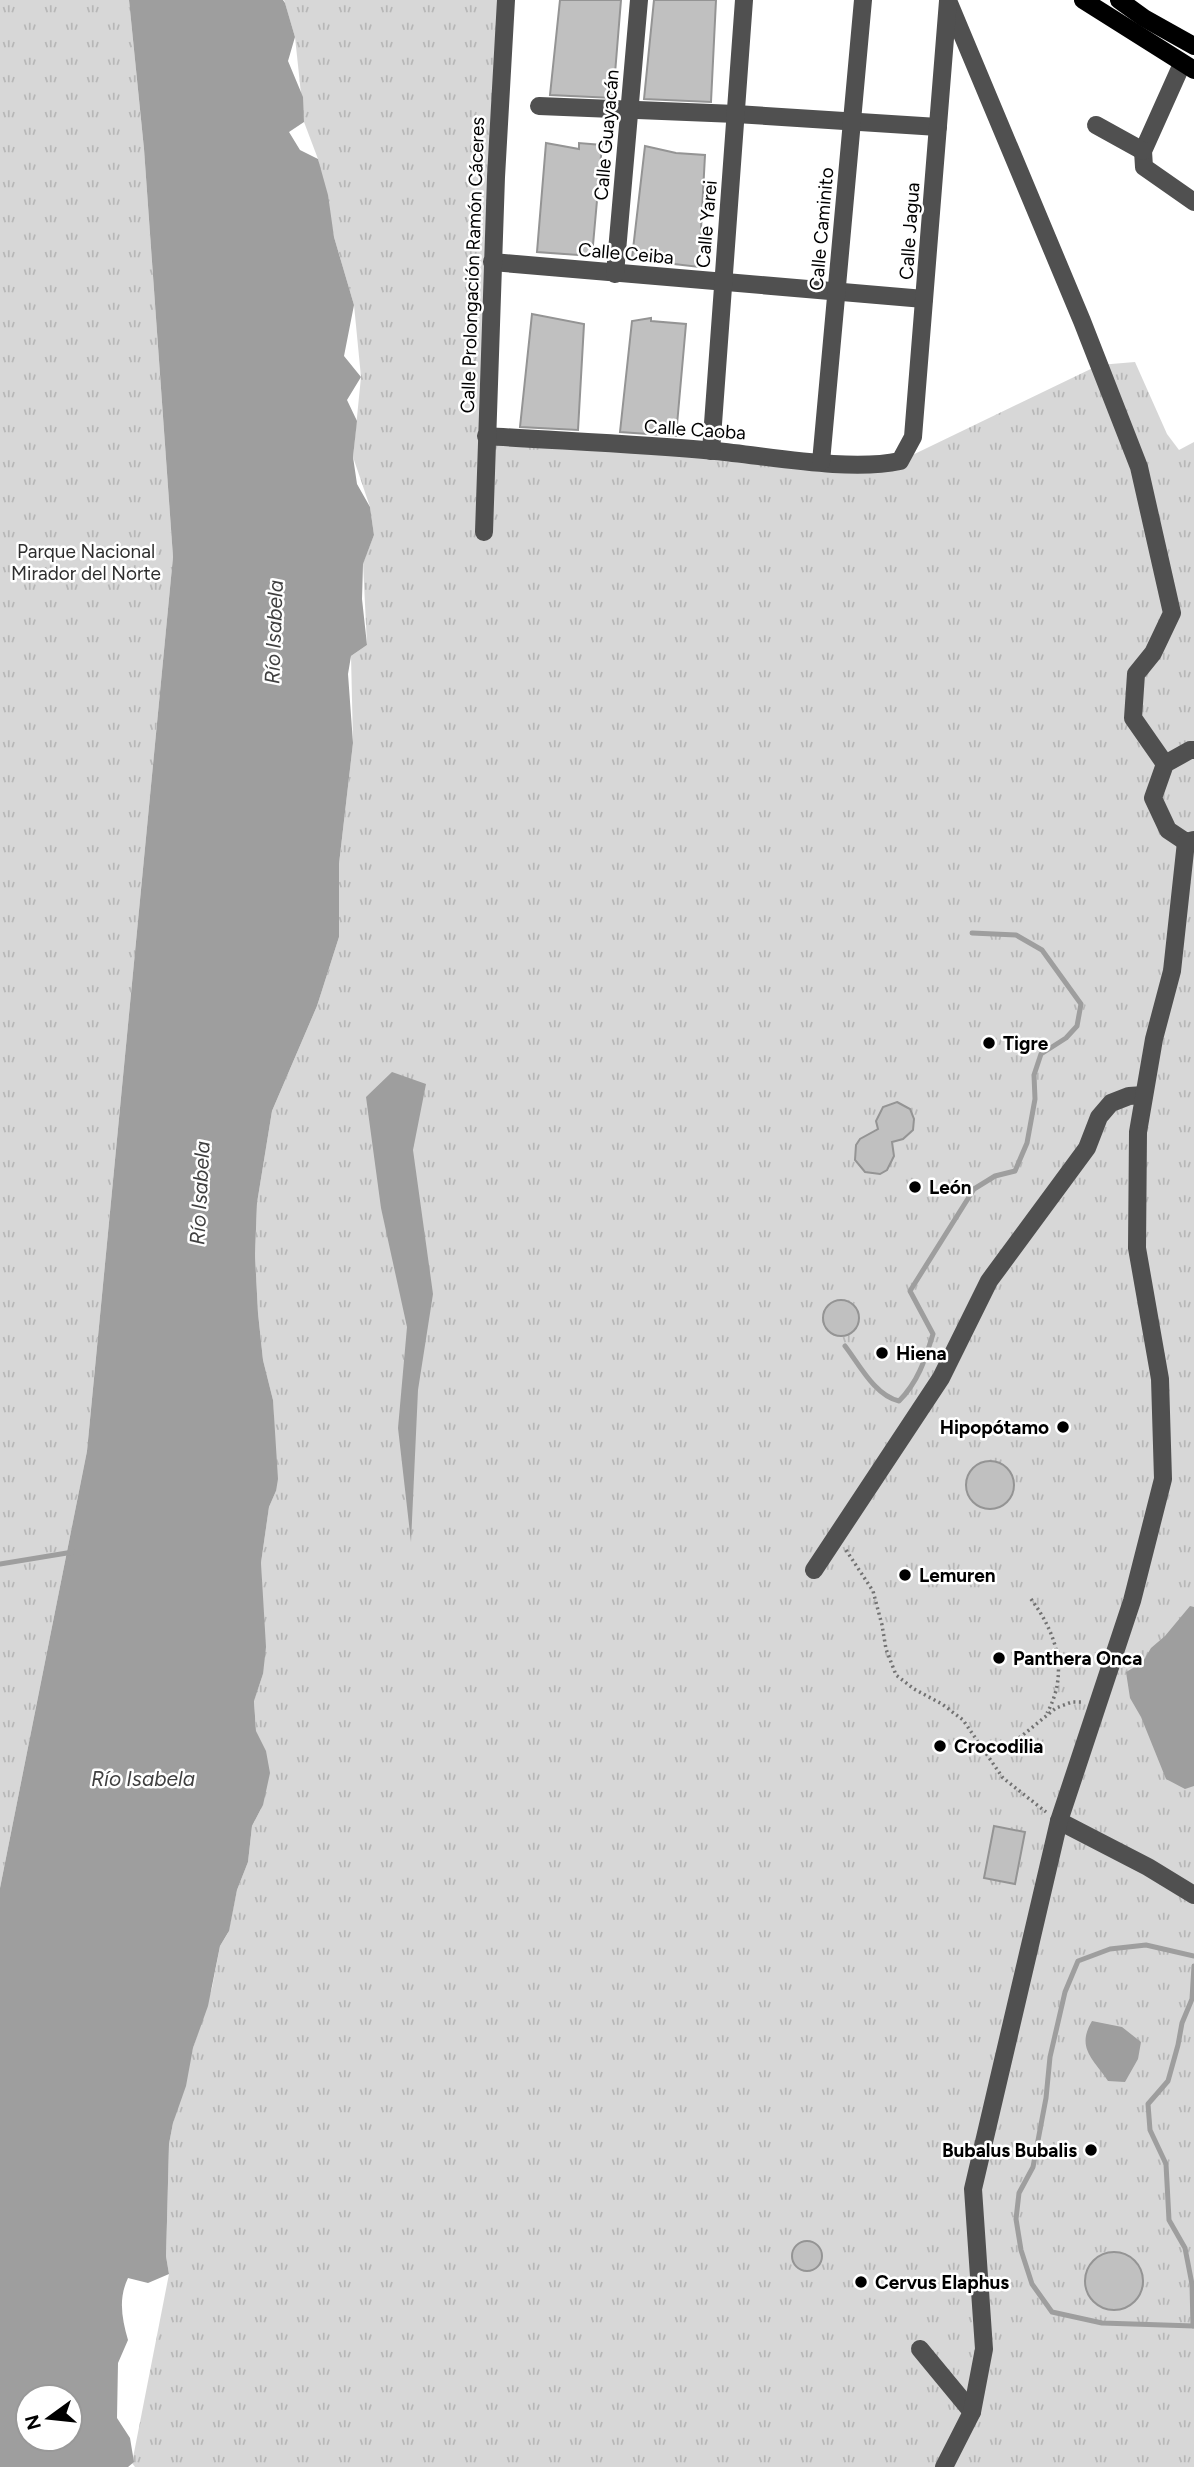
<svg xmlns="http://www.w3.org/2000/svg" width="1194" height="2467" font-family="Figtree,sans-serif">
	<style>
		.park { fill: url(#park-tufts) }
		.water { fill: #9e9e9e; fill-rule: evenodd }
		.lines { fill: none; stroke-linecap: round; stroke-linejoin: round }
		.stream { stroke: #9e9e9e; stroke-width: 5 }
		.building { fill: #c0c0c0; stroke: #949494; stroke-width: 2 }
		.path { stroke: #727272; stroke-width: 3.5; stroke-dasharray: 2 3.5; stroke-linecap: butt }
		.minor { stroke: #505050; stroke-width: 18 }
		.major { stroke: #000; stroke-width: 18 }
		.poi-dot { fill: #000; stroke: #fff; stroke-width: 2.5 }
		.labels { text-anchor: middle; stroke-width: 5; stroke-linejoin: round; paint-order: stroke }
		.street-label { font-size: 19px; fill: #000; stroke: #fff }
		.park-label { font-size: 19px; fill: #2e2e2e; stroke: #fff }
		.poi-label { font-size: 19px; font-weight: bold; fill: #000; stroke: #fff; text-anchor: start }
		.water-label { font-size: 21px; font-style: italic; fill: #3f3f3f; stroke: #fff }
	</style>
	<defs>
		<pattern id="park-tufts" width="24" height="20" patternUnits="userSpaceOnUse" patternTransform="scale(1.75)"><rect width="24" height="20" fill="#d7d7d7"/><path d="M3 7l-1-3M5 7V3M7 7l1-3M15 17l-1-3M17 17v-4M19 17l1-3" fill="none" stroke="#b7b7b7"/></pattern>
	</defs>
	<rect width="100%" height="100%" fill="#fff"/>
	<g class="park">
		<polygon points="0,0 129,0 144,149 173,557 87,1451 0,1888"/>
		<polygon points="284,0 507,0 486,436 900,461 1099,365 1135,362 1167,434 1179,450 1194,442 1194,2467 135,2467 132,2463 169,2274 166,2256 167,2221 169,2144 173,2123 193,2048 212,1988 220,1946 228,1933 237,1890 248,1862 252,1826 261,1809 254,1700 263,1674 261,1563 269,1507 276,1491 273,1400 263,1360 258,1313 255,1255 257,1203 272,1111 317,1006 339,937 339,864 353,743 351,656 367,645 363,563 374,535 370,507 353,457 361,377 354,305 334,237 318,159 304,122 295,37"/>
	</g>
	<g class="water">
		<path d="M 129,0 L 283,0 L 285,3 L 295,37 L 288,61 L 303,97 L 304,122 L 289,132 L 300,150 L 318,159 L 328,195 L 334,237 L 354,305 L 344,356 L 361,377 L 347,400 L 357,421 L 353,457 L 357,484 L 370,507 L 374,535 L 363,564 L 362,599 L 367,645 L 351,656 L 348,674 L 353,743 L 339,864 L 339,937 L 317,1006 L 272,1111 L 257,1203 L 255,1255 L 258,1313 L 263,1360 L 273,1400 L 278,1479 L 276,1491 L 269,1507 L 261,1563 L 266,1647 L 263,1674 L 254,1701 L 256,1731 L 266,1751 L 270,1773 L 263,1805 L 252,1826 L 248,1862 L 237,1890 L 229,1931 L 220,1946 L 208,2006 L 193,2048 L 186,2086 L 173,2123 L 169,2144 L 167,2221 L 166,2256 L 169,2274 L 148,2283 L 128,2278 C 118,2299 122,2319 128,2340 L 118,2363 L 117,2418 L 130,2438 L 134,2462 L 128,2467 L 0,2467 L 0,1888 L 87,1451 L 173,557 L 144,149 ZM 28,2397 L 70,2397 L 70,2439 L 28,2439 Z"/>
		<polygon points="392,1072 426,1084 413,1150 433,1294 418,1390 411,1542 398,1428 407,1327 381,1208 366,1097"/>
		<polygon points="1190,1606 1194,1607 1194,1786 1185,1789 1166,1779 1141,1717 1130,1698 1126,1672 1142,1663 1151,1648 1165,1636"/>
		<path d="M 1092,2021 L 1122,2027 L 1141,2042 L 1138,2059 L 1125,2082 L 1108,2081 C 1093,2059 1076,2048 1092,2021 Z"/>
	</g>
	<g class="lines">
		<g class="stream">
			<path d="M 845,1346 C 859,1364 875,1396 899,1401 C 918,1382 925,1360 933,1334 L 910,1291 L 974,1189 L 995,1176 L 1015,1171 L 1027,1143 L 1035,1099 L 1034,1075 L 1041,1054 L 1066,1038 L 1077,1026 L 1081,1004 L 1042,950 L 1016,935 L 972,933"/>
			<polyline points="0,1564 73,1552"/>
			<polyline points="1194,1956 1146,1945 1110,1949 1078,1961 1065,1992 1050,2057 1046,2098 1033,2167 1019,2193 1016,2219 1021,2250 1032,2284 1052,2312 1102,2323 1194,2326"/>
			<polyline points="1193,2326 1192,2284 1185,2248 1169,2220 1166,2164 1150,2130 1148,2104 1168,2081 1178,2045 1182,2023 1192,1999 1194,1966"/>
		</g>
	</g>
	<g class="building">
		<polygon points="560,0 621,0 613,98 550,95"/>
		<polygon points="654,0 716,0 711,102 644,99"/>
		<polygon points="546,143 579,149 579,143 602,145 592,256 537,252"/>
		<polygon points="645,146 676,153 705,155 699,267 666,263 666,260 632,258"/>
		<polygon points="532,314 584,324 578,430 520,427"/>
		<polygon points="651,318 651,321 686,324 676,436 620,432 632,321"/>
		<polygon points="897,1102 910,1109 914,1119 913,1130 903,1139 892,1142 894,1156 887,1170 880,1174 865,1172 855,1160 856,1145 860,1139 878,1129 876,1121 883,1107"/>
		<circle cx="841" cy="1318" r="18"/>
		<circle cx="990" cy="1485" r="24"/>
		<polygon points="994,1826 1025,1832 1015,1884 984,1878"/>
		<circle cx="807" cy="2256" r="15"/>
		<circle cx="1114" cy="2281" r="29"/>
	</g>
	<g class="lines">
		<g class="path">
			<polyline points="846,1550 873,1591 882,1625 886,1649 896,1675 914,1689 942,1704 963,1720 1003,1778 1046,1812"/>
			<path d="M 1031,1599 C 1057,1634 1069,1673 1047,1713"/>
			<polyline points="984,1750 1008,1747 1056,1708 1072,1702 1082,1702"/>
		</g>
		<g class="minor">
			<polyline points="949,3 1082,321 1139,467 1172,613 1153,653 1136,674 1133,718 1165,764"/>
			<polyline points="1182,64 1143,151 1144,167 1194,202"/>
			<polyline points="539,106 736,114 938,127"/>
			<polyline points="1096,125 1143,151"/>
			<polyline points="492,262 924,299"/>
			<polyline points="615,274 639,0"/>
			<path d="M 486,436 C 562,441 639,444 715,451 C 769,456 849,472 900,461 L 913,437 L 948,1"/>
			<polyline points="711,451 744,0"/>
			<polyline points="821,462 863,0"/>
			<polyline points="484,532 496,177 506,0"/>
			<polyline points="1194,750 1190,750 1165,764 1153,798 1168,830 1186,842 1194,840"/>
			<polyline points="814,1570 941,1378 989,1281 1087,1148 1099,1117 1111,1103 1129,1096 1144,1095"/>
			<polyline points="1059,1821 1148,1867 1194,1895"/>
			<polyline points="920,2349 972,2412"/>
			<polyline points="944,2467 972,2412 984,2349 973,2189 1059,1821 1132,1601 1163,1479 1160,1379 1137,1248 1138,1132 1154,1039 1172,971 1186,842"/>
		</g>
		<g class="major">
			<polyline points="1083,0 1194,70"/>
			<polyline points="1119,0 1144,18 1194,46"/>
		</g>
	</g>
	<g class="poi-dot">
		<circle cx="989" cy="1043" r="7"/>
		<circle cx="915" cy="1187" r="7"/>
		<circle cx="882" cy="1353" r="7"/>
		<circle cx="1063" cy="1427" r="7"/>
		<circle cx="905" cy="1575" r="7"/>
		<circle cx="999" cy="1658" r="7"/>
		<circle cx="940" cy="1746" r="7"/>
		<circle cx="1091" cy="2150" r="7"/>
		<circle cx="861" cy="2282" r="7"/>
	</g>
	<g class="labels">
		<g class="street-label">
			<text transform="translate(606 135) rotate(-85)" y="7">Calle Guayacán</text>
			<text transform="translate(706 224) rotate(-85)" y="7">Calle Yarei</text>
			<text transform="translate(821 229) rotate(-85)" y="7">Calle Caminito</text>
			<text transform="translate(909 231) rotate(-86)" y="7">Calle Jagua</text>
			<text transform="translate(626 253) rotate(5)" y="7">Calle Ceiba</text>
			<text transform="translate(472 265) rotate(-88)" y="7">Calle Prolongación Ramón Cáceres</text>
			<text transform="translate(695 429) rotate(4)" y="7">Calle Caoba</text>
		</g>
		<g class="park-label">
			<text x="86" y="558">Parque Nacional<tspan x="86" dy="22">Mirador del Norte</tspan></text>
		</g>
		<g class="poi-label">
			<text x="1003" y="1050">Tigre</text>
			<text x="929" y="1194">León</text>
			<text x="896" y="1360">Hiena</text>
			<text x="1049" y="1434" text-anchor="end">Hipopótamo</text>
			<text x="919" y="1582">Lemuren</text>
			<text x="1013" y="1665">Panthera Onca</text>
			<text x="954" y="1753">Crocodilia</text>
			<text x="1077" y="2157" text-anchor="end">Bubalus Bubalis</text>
			<text x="875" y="2289">Cervus Elaphus</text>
		</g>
		<g class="water-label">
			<text transform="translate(274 632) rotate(-88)" y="7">Río Isabela</text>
			<text transform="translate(200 1193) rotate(-87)" y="7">Río Isabela</text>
			<text x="143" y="1786">Río Isabela</text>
		</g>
	</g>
	<g transform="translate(49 2418) rotate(255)"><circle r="33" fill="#ffffff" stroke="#999999" stroke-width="2"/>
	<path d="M0-5L12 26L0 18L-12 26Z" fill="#000000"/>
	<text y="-10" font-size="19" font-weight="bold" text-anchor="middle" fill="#000000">N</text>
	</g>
</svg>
